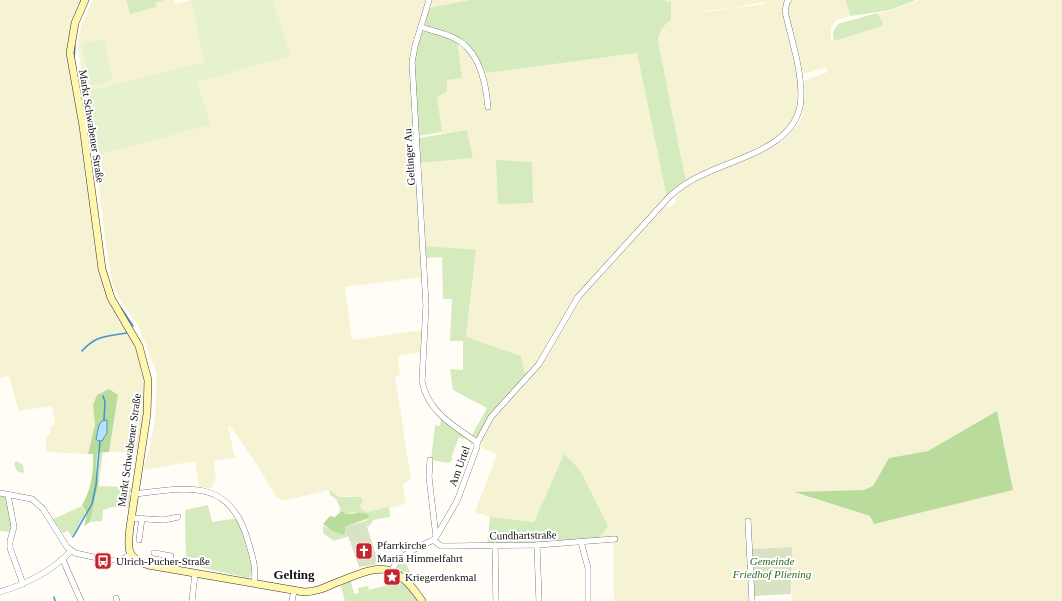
<svg xmlns="http://www.w3.org/2000/svg" width="1062" height="601" font-family="'Times New Roman',serif">
	<style>
		.farmland { fill: #f6f3d4; fill-rule: evenodd }
		.green { fill: #d5ebbd }
		.forest { fill: #b9dc9c }
		.cemetery { fill: #d9e3c4 }
		.pitch { fill: #e6f2cf }
		.water { fill: #b9e0f7; stroke: #3f96cf }
		.lines { fill: none; stroke-linecap: round; stroke-linejoin: round }
		.stream { stroke: #3f96cf; stroke-width: 1.5 }
		.street-casing { stroke: #444; stroke-width: 6 }
		.secondary-casing { stroke: #333; stroke-width: 8 }
		.street { stroke: #fff; stroke-width: 5.5 }
		.secondary { stroke: #fff6b0; stroke-width: 7 }
		.labels { text-anchor: middle; stroke-width: 4; stroke-linejoin: round; paint-order: stroke }
		.street-label { font-size: 11px; fill: #111; stroke: #fff }
		.poi-label { font-size: 11px; fill: #111; stroke: #fff; text-anchor: start }
		.park-label { font-size: 11px; font-style: italic; fill: #2f6b1f; stroke: #fff }
		.quarter-label { font-size: 13px; font-weight: bold; fill: #111; stroke: #fff }
	</style>
	<rect width="100%" height="100%" fill="#fffdf5"/>
	<g class="farmland">
		<polygon points="0,0 81,0 70,32 67,52 69,66 80,127 98,262 103,282 131,335 143,367 146,392 139,453 109,452 118,395 93,405 95,425 88,454 46,452 46,437 51,433 50,426 55,424 52,406 19,411 9,376 0,378"/>
		<polygon points="93,0 126,0 130,14 157,7 156,3 165,0 174,0 175,4 191,0 204,62 85,92 78,46 81,26"/>
		<polygon points="273,0 427,0 413,43 423,277 345,287 352,340 423,330 422,352 398,356 400,375 395,376 411,479 403,485 406,501 402,505 366,512 362,510 360,505 349,496 340,497 329,490 283,501 277,498 250,454 230,426 228,427 235,458 214,461 216,480 211,488 199,487 195,461 143,470 149,450 155,419 157,374 139,327 118,297 112,282 106,245 95,156 211,125 196,82 290,56"/>
		<polygon points="430,0 469,0 428,8"/>
		<path d="M 661,0 L 845,0 L 851,16 L 836,20 L 831,28 L 831,40 L 834,41 L 883,22 L 877,13 L 890,11 L 919,0 L 1062,0 L 1062,601 L 792,601 L 791,547 L 748,549 L 751,601 L 614,601 L 613,539 L 581,541 L 608,526 L 564,454 L 534,522 L 490,517 L 475,512 L 497,454 L 479,446 L 494,419 L 540,368 L 581,299 L 666,205 L 669,208 L 676,202 L 676,198 L 684,189 L 696,181 L 783,141 L 798,125 L 803,115 L 805,80 L 828,72 L 826,68 L 798,75 L 801,95 L 794,124 L 774,142 L 686,182 L 658,41 L 660,31 L 665,24 L 671,2 ZM 764,2 L 765,4 L 695,13 L 710,10 L 731,8 ZM 997,411 L 1013,490 L 870,516 L 795,493 L 864,490 L 873,486 L 889,458 L 928,451 Z"/>
		<polygon points="460,40 487,73 637,53 667,198 592,279 526,379 520,356 466,338 476,251 425,246 421,163 473,158 467,130 442,134 437,97 447,91 447,80 457,41"/>
	</g>
	<g class="green">
		<polygon points="126,0 165,0 156,3 157,7 130,14"/>
		<path d="M 469,0 L 661,0 L 671,2 L 671,20 C 662,26 660,31 658,41 L 686,182 L 667,198 L 637,53 L 487,73 L 469,48 L 427,27 L 425,23 L 428,8 Z"/>
		<polygon points="845,0 916,0 890,10 851,16"/>
		<polygon points="877,13 883,22 882,26 834,41 833,32 838,24"/>
		<path d="M 427,31 L 457,41 L 462,78 L 447,80 L 447,91 L 437,97 L 442,132 L 418,136 C 416,104 406,62 422,32 Z"/>
		<polygon points="467,130 473,158 421,163 419,138"/>
		<polygon points="496,160 532,162 533,203 498,204"/>
		<polygon points="425,246 476,250 466,337 521,356 526,379 514,390 478,438 472,435 487,408 453,390 450,369 463,370 463,341 450,341 452,299 443,299 442,257 426,258"/>
		<polygon points="441,419 473,443 472,445 468,440 459,437 451,458 453,459 449,463 431,460 435,425 440,426"/>
		<polygon points="97,453 103,453 99,481 96,472"/>
		<polygon points="564,454 580,470 608,526 599,538 581,541 487,546 490,517 534,522"/>
		<polygon points="16,461 23,465 24,472 22,473 17,471 14,464"/>
		<polygon points="98,486 131,487 129,508 113,507 103,510 102,521 90,522"/>
		<polygon points="329,490 340,497 360,497 363,500 360,505 362,510 366,512 389,507 390,517 373,520 372,523 367,527 365,521 369,518 353,512 346,514 342,511 339,513 340,508 336,499 330,495"/>
		<polygon points="0,495 6,496 12,526 11,532 0,531"/>
		<polygon points="208,505 212,522 238,518 253,568 251,576 248,578 186,564 185,510"/>
		<polygon points="82,506 86,514 72,537 68,531 63,533 53,519"/>
		<polygon points="323,526 342,535 345,527 349,536 334,541 323,533"/>
		<polygon points="404,560 413,578 412,579 398,568 397,566"/>
		<polygon points="351,581 354,594 359,593 358,588 368,586 369,590 402,581 419,601 345,601 341,586"/>
	</g>
	<g class="forest">
		<path d="M 109,389 L 118,395 L 109,452 L 97,453 L 96,472 L 99,481 L 90,522 L 84,526 L 87,514 L 82,505 C 91,491 94,471 93,454 L 88,454 L 95,425 L 93,405 L 97,395 Z"/>
		<polygon points="997,411 1013,490 874,524 870,516 794,492 864,490 873,486 889,458 928,451"/>
		<polygon points="342,511 346,514 360,513 368,514 369,518 345,527 345,533 342,535 331,530 323,524 330,516 335,517"/>
	</g>
	<g class="cemetery">
		<polygon points="365,521 379,564 359,567 345,527"/>
		<polygon points="792,547 791,594 753,596 750,549"/>
	</g>
	<g class="pitch">
		<polygon points="191,0 273,0 291,56 197,82 211,125 95,156 85,92 204,62"/>
		<polygon points="104,39 113,81 90,86 81,44"/>
	</g>
	<polygon class="water" points="107,420 107,433 102,441 98,441 96,439 99,425 102,421"/>
	<g class="lines">
		<g class="stream">
			<polyline points="74,58 75,46"/>
			<polyline points="121,308 133,326"/>
			<path d="M 82,351 C 96,335 108,336 127,333"/>
			<polyline points="103,396 105,402 104,420"/>
			<polyline points="73,537 92,504 96,485 100,441"/>
			<polyline points="54,597 55,601"/>
		</g>
		<defs>
			<g id="street">
				<path d="M 422,27 C 432,31 444,33 454,38 C 480,50 486,83 488,107"/>
				<path d="M 477,443 L 491,417 L 539,364 L 578,297 L 669,197 C 679,188 690,180 702,175 C 738,157 802,146 801,95 C 801,67 791,38 785,11 L 787,2 L 789,0"/>
				<polyline points="430,460 429,477 436,537"/>
				<polyline points="0,493 32,499 43,509 67,547 75,553 107,560 121,560 131,554"/>
				<path d="M 134,494 C 187,488 230,477 248,541 C 252,555 257,569 254,583"/>
				<polyline points="8,495 14,527 10,541 10,548 23,584"/>
				<polyline points="131,518 164,520 178,517"/>
				<polyline points="748,521 752,601"/>
				<polyline points="139,540 142,518"/>
				<polyline points="433,540 441,546 453,546 537,545 615,539"/>
				<polyline points="581,542 588,568 588,601"/>
				<polyline points="495,545 496,601"/>
				<polyline points="537,545 539,601"/>
				<polyline points="154,553 171,556 170,568"/>
				<polyline points="63,560 81,601"/>
				<path d="M 392,571 C 397,555 420,547 433,540 L 436,537 L 457,501 L 477,447 L 477,443 L 474,440 C 452,425 427,410 422,381 L 426,305 L 412,62 L 415,46 L 429,0"/>
				<path d="M 0,592 C 26,584 52,571 71,551"/>
				<polyline points="116,598 117,601"/>
				<polyline points="192,601 195,573"/>
				<polyline points="292,601 294,591"/>
			</g>
			<path id="secondary" d="M 85,0 L 75,23 L 70,53 L 83,126 L 102,269 L 111,298 L 139,346 L 148,380 L 147,414 L 130,527 C 128,547 125,558 148,565 L 304,592 C 315,592 324,588 333,584 C 377,567 392,556 422,601"/>
		</defs>
		<use href="#street" class="street-casing"/>
		<use href="#secondary" class="secondary-casing"/>
		<use href="#street" class="street"/>
		<use href="#secondary" class="secondary"/>
	</g>
	<defs>
		<symbol id="church-square" viewBox="-11 -11 22 22"><rect x="-9" y="-9" width="18" height="18" rx="4" fill="#c4262e" stroke="#fff"/><path d="M-1.2-6h2.4v3.5h3.3v2.4h-3.3V6h-2.4V-.1h-3.3v-2.4h3.3Z" fill="#fff"/></symbol>
		<symbol id="bus-square" viewBox="-11 -11 22 22"><rect x="-9" y="-9" width="18" height="18" rx="4" fill="#c4262e" stroke="#fff"/><path d="M-5-6H5V4H4V6H2V4H-2V6H-4V4H-5ZM-3.5-4V0h7V-4ZM-3.5 1.2v1.5H-2V1.2ZM2 1.2v1.5H3.5V1.2Z" fill="#fff"/></symbol>
		<symbol id="sight-square" viewBox="-11 -11 22 22"><rect x="-9" y="-9" width="18" height="18" rx="4" fill="#c4262e" stroke="#fff"/><path d="M0-6L1.8-2.2L6-1.7L2.9 1.2L3.7 5.4L0 3.3L-3.7 5.4L-2.9 1.2L-6-1.7L-1.8-2.2Z" fill="#fff"/></symbol>
	</defs>
	<g fill-rule="evenodd">
		<use href="#church-square" x="354" y="541" width="20" height="20"/>
		<use href="#bus-square" x="93" y="551" width="20" height="20"/>
		<use href="#sight-square" x="382" y="567" width="20" height="20"/>
	</g>
	<g class="labels">
		<g class="street-label">
			<text transform="translate(92 126) rotate(81)" y="4">Markt Schwabener Straße</text>
			<text transform="translate(409 157) rotate(-94)" y="4">Geltinger Au</text>
			<text transform="translate(129 450) rotate(-82)" y="4">Markt Schwabener Straße</text>
			<text transform="translate(459 466) rotate(-70)" y="4">Am Urtel</text>
			<text transform="translate(523 535) rotate(-1)" y="4">Cundhartstraße</text>
		</g>
		<g class="poi-label">
			<text x="377" y="549">Pfarrkirche<tspan x="377" dy="13">Mariä Himmelfahrt</tspan></text>
			<text x="116" y="565">Ulrich-Pucher-Straße</text>
			<text x="405" y="581">Kriegerdenkmal</text>
		</g>
		<g class="park-label">
			<text x="772" y="565">Gemeinde<tspan x="772" dy="13">Friedhof Pliening</tspan></text>
		</g>
		<g class="quarter-label">
			<text x="294" y="579">Gelting</text>
		</g>
	</g>
</svg>
